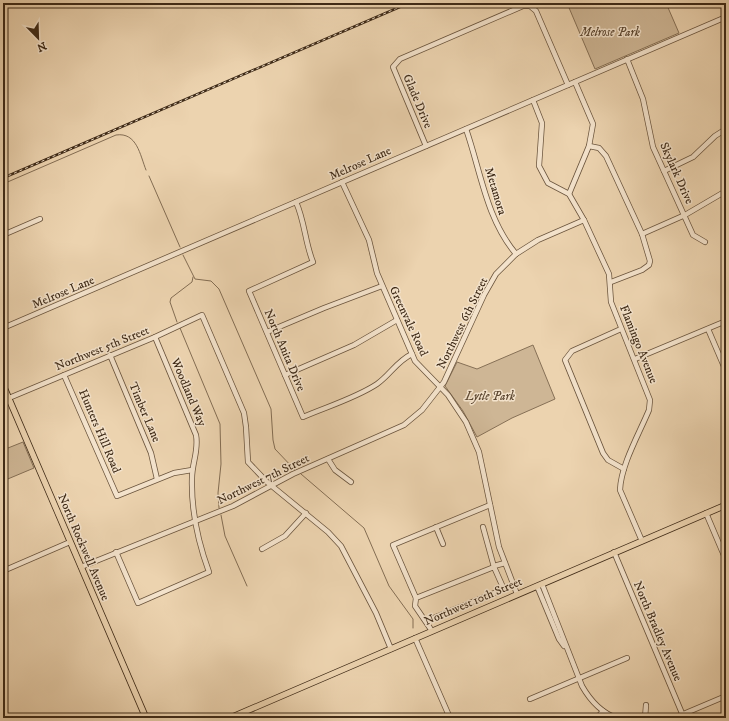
<svg xmlns="http://www.w3.org/2000/svg" width="729" height="721" font-family="'IM FELL DW Pica',serif">
	<style>
		.green { fill: #ceb695; stroke: #867056 }
		.lines { fill: none; stroke-linecap: round; stroke-linejoin: round }
		.stream { stroke: #836d53; stroke-width: 1 }
		.minor-casing { stroke: #6a543d; stroke-width: 6 }
		.major-casing { stroke: #3e2a17; stroke-width: 7 }
		.minor { stroke: #f3e2cb; stroke-width: 4.5 }
		.major { stroke: #ecd3af; stroke-width: 5.5 }
		.rail-casing { stroke: #3e2a17; stroke-width: 2.5 }
		.rail { stroke: #f3e2cb; stroke-width: 1; stroke-dasharray: 3; stroke-linecap: butt }
		.labels { text-anchor: middle; stroke-width: 3; stroke-linejoin: round; paint-order: stroke }
		.park-label { font-size: 12px; font-style: italic; fill: #5b4630; stroke: #f3e2cb }
		.street-label { font-size: 12px; fill: #3e2a17; stroke: #f3e2cb }
	</style>
	<rect width="100%" height="100%" fill="#ecd3af"/>
	<filter id="stains"><feTurbulence type="fractalNoise" baseFrequency=".005" numOctaves="4"/><feColorMatrix values="0 0 0 0 .2 0 0 0 0 .09 0 0 0 0 .02 0 0 0 .5 -.17"/></filter>
	<radialGradient id="worn" r=".72"><stop offset=".6" stop-color="#630" stop-opacity="0"/><stop offset="1" stop-color="#630" stop-opacity=".3"/></radialGradient>
	<g class="green">
		<polygon points="567,3 666,3 679,33 595,69"/>
		<polygon points="533,345 555,399 512,418 477,437 463,411 445,386 457,362 477,369"/>
		<polygon points="23,442 34,468 3,481 3,450"/>
	</g>
	<g class="lines">
		<g class="stream">
			<polyline points="149,176 180,247"/>
			<path d="M 3,184 L 116,135 C 137,132 140,155 146,170"/>
			<polyline points="183,255 195,279 211,281 219,289 271,409 273,440 275,449 295,470"/>
			<polyline points="177,322 170,302 171,298 192,282 193,277"/>
			<polyline points="180,328 220,424 221,464 218,493 219,508"/>
			<polyline points="301,474 364,528 389,586 413,619 413,628"/>
			<polyline points="221,515 225,536 247,586"/>
		</g>
		<defs>
			<g id="minor">
				<polyline points="627,59 643,99 653,147 693,235 705,242"/>
				<path d="M 533,100 L 542,123 L 539,166 L 548,183 L 569,194 L 584,220 L 609,274 L 611,302 L 650,400 L 649,410 C 639,434 621,465 620,490 L 642,541"/>
				<path d="M 466,129 C 481,172 486,218 516,254"/>
				<polyline points="426,146 393,67 400,59 523,6 530,6 536,11 568,85"/>
				<polyline points="589,146 599,148 606,156 642,234 650,261 649,265 642,270 611,282"/>
				<polyline points="664,171 693,157 715,136 726,129"/>
				<polyline points="342,182 369,240 377,273 415,361 448,395 466,422 479,452 499,547 517,594"/>
				<polyline points="569,194 589,146 593,124 575,82"/>
				<path d="M 296,202 C 305,222 305,243 313,262 L 249,291 L 303,417 C 326,407 356,398 377,384 C 390,375 397,361 412,354"/>
				<polyline points="642,234 685,215 726,191"/>
				<polyline points="3,235 40,219"/>
				<polyline points="3,328 726,17"/>
				<polyline points="621,329 572,351 565,360 603,453 608,460 624,469"/>
				<polyline points="708,329 726,371"/>
				<polyline points="267,332 324,308 382,286"/>
				<polyline points="110,355 151,453 157,479"/>
				<polyline points="635,359 726,321"/>
				<polyline points="64,375 117,496 174,473 192,470"/>
				<polyline points="285,375 354,345 397,320"/>
				<polyline points="9,398 155,337 202,315 244,413 246,427 248,462 267,482 328,532 341,546 376,613 391,649"/>
				<polyline points="328,459 335,470 351,482"/>
				<polyline points="706,513 726,560"/>
				<polyline points="436,527 443,544"/>
				<polyline points="483,527 494,567"/>
				<polyline points="262,549 285,536 306,513"/>
				<path d="M 116,552 L 138,603 L 209,572 C 198,542 191,511 192,478 C 192,463 199,450 196,435 L 155,337"/>
				<polyline points="614,552 684,718"/>
				<polyline points="494,566 505,563"/>
				<polyline points="81,567 233,506 293,474 404,425 422,410 444,382 484,295 496,274 516,254 538,240 584,220"/>
				<polyline points="3,571 70,542"/>
				<path d="M 542,584 L 582,686 C 590,700 602,713 617,718"/>
				<polyline points="537,586 559,639 564,646"/>
				<polyline points="416,598 393,545 490,505"/>
				<polyline points="426,621 499,591 502,588 502,585 494,567 416,598 415,606 432,631"/>
				<polyline points="415,638 450,718"/>
				<polyline points="530,699 627,658"/>
				<polyline points="597,718 603,711"/>
				<polyline points="645,718 646,705"/>
				<polyline points="674,718 726,696"/>
			</g>
			<g id="major">
				<polyline points="3,385 146,718"/>
				<polyline points="230,718 726,505"/>
			</g>
		</defs>
		<use href="#minor" class="minor-casing"/>
		<use href="#major" class="major-casing"/>
		<use href="#minor" class="minor"/>
		<use href="#major" class="major"/>
		<defs>
			<polyline id="rail" points="3,178 409,3"/>
		</defs>
		<use href="#rail" class="rail-casing"/>
		<use href="#rail" class="rail"/>
	</g>
	<g class="labels">
		<g class="park-label">
			<text x="610" y="36">Melrose Park</text>
			<text x="490" y="400">Lytle Park</text>
		</g>
		<g class="street-label">
			<text transform="translate(418 101) rotate(67)" y="4">Glade Drive</text>
			<text transform="translate(360 163) rotate(-24)" y="4">Melrose Lane</text>
			<text transform="translate(677 173) rotate(66)" y="4">Skylark Drive</text>
			<text transform="translate(496 191) rotate(73)" y="4">Metamora</text>
			<text transform="translate(63 292) rotate(-23)" y="4">Melrose Lane</text>
			<text transform="translate(409 321) rotate(65)" y="4">Greenvale Road</text>
			<text transform="translate(462 323) rotate(-64)" y="4">Northwest 6th Street</text>
			<text transform="translate(639 344) rotate(68)" y="4">Flamingo Avenue</text>
			<text transform="translate(102 348) rotate(-22)" y="4">Northwest 5th Street</text>
			<text transform="translate(285 350) rotate(67)" y="4">North Anita Drive</text>
			<text transform="translate(189 392) rotate(67)" y="4">Woodland Way</text>
			<text transform="translate(145 412) rotate(67)" y="4">Timber Lane</text>
			<text transform="translate(100 431) rotate(67)" y="4">Hunters Hill Road</text>
			<text transform="translate(263 479) rotate(-26)" y="4">Northwest 7th Street</text>
			<text transform="translate(84 547) rotate(67)" y="4">North Rockwell Avenue</text>
			<text transform="translate(473 601) rotate(-23)" y="4">Northwest 10th Street</text>
			<text transform="translate(658 631) rotate(67)" y="4">North Bradley Avenue</text>
		</g>
	</g>
	<rect width="729" height="721" fill="none" stroke="#ecd3af" stroke-width="16"/>
	<rect x="4" y="4" width="721" height="713" fill="none" stroke="#3e2a17" stroke-width="2"/>
	<rect x="8" y="8" width="713" height="705" fill="none" stroke="#3e2a17"/>
	<g transform="translate(38 38) rotate(157)" stroke="#f3e2cb" stroke-width="3" paint-order="stroke">
	<path d="M0-3L7 15L0 10L-7 15Z" fill="#3e2a17"/>
	<text y="-6" font-size="11" font-weight="bold" text-anchor="middle" fill="#3e2a17">N</text>
	</g>
	<rect width="100%" height="100%" filter="url(#stains)"/>
	<rect width="100%" height="100%" fill="url(#worn)"/>
</svg>
